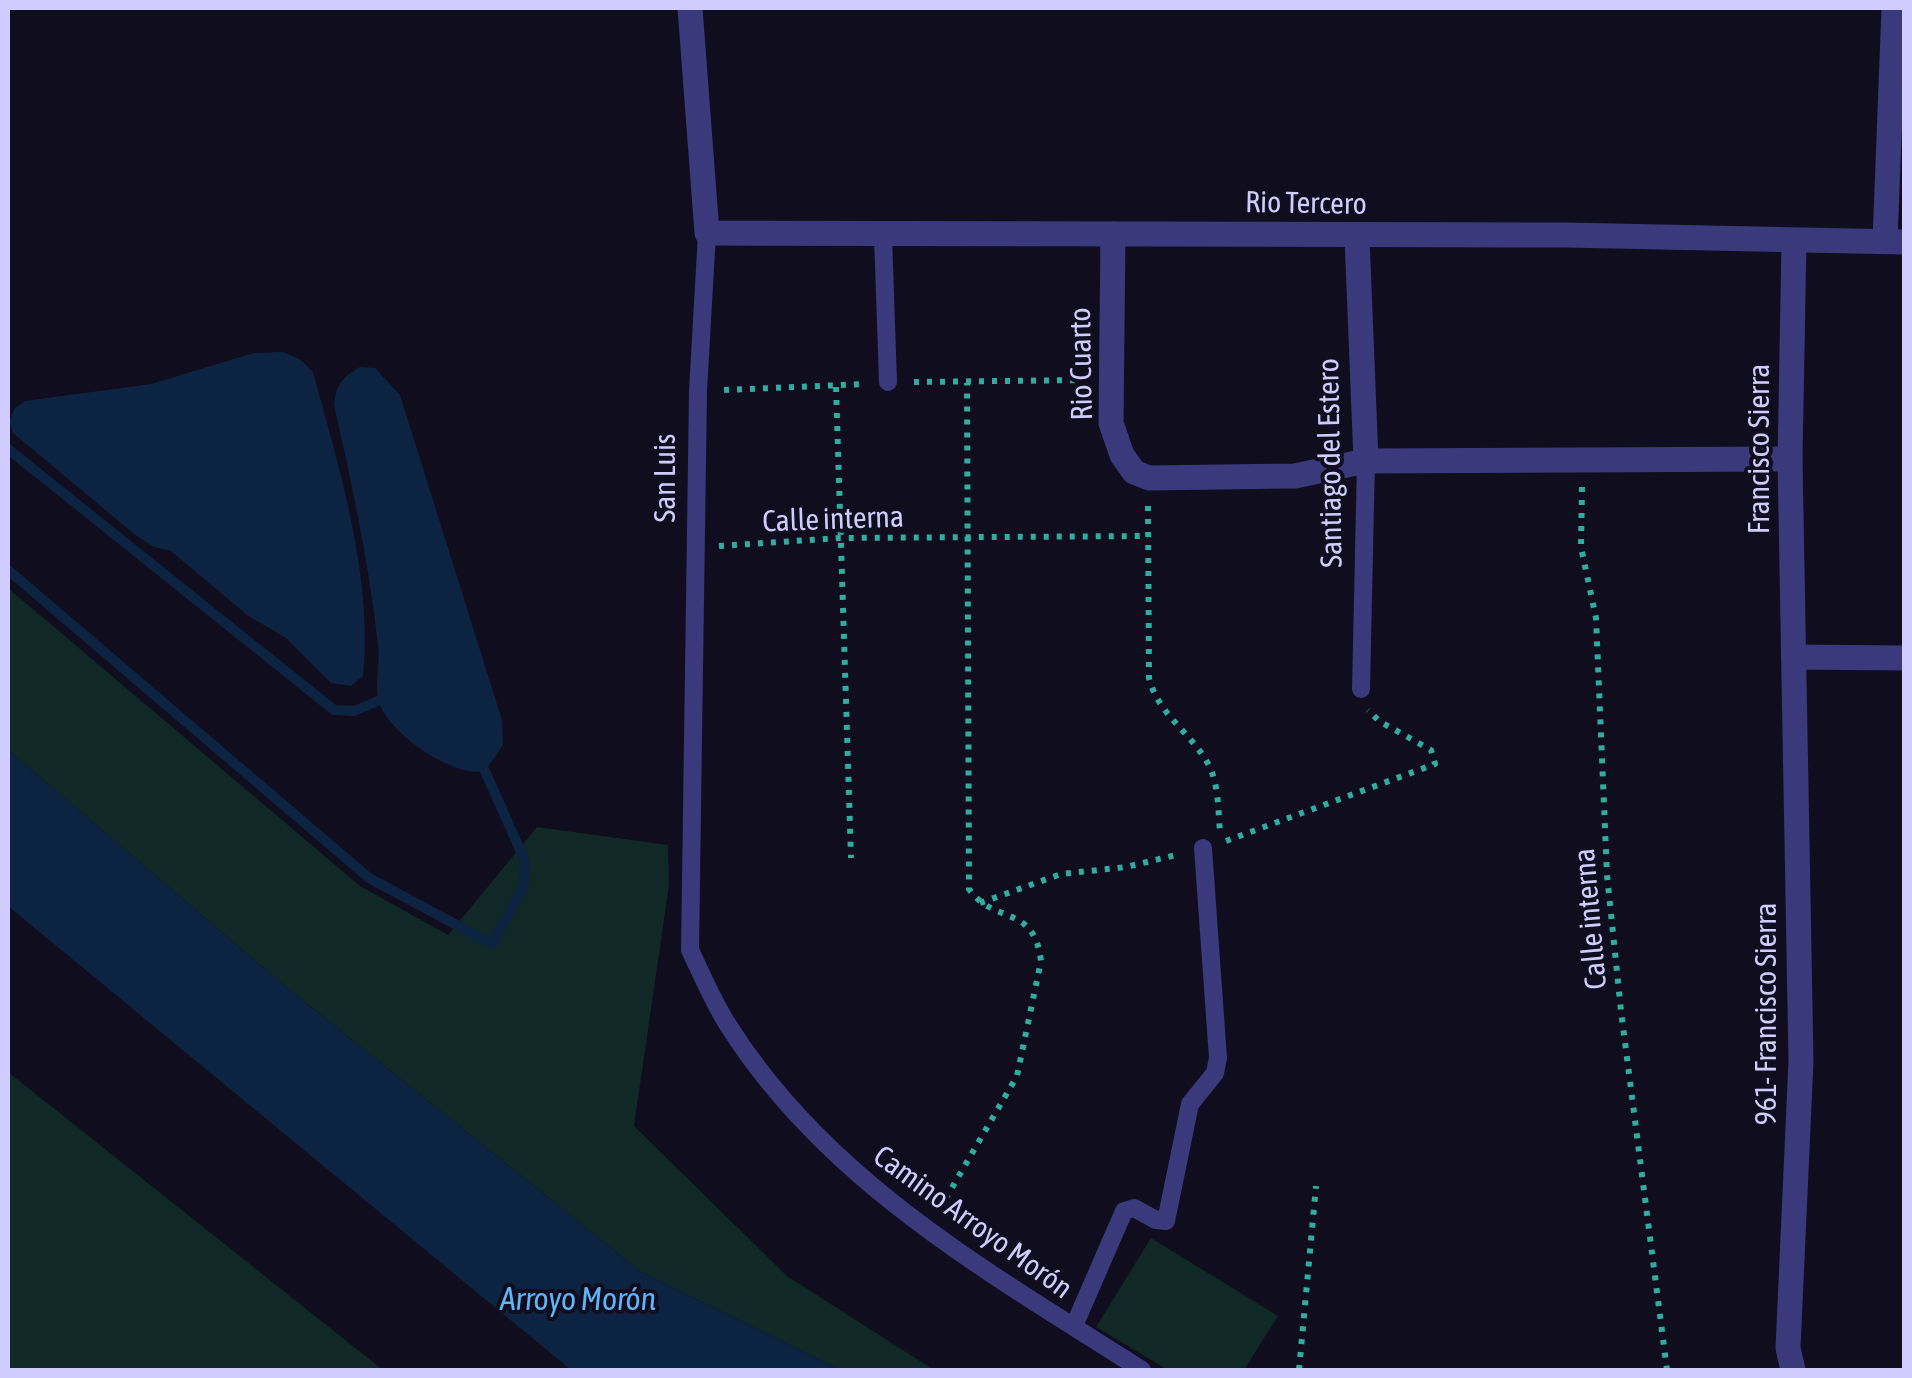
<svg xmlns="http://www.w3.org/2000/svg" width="1912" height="1378" font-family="'Asap Condensed',sans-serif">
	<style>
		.green { fill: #102826 }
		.water { fill: #0d2342 }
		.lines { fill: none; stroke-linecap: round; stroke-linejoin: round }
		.stream { stroke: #0d2342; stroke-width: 10 }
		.path { stroke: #31aca0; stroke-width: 6; stroke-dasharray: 5 8; stroke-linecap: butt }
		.lane { stroke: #3a397c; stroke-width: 18 }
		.street { stroke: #3a397c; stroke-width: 25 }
		.labels { text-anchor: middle; stroke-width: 8; stroke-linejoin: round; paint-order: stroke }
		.street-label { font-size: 30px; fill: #d0ccfd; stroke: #0f0d1e }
		.water-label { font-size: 32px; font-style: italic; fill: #5eb6f9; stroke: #0f0d1e }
	</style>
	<rect width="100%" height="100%" fill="#0f0d1e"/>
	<g class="green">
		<polygon points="8,588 360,886 448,935 537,827 668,845 669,885 634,1126 787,1276 934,1370 840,1370 641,1272 286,987 8,750"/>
		<polygon points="8,1072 383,1370 8,1370"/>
		<polygon points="1151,1238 1278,1316 1244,1370 1168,1370 1096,1327"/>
	</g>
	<g class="water">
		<path d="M 283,352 L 301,360 L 313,372 C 339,468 373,576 363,676 L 351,686 L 331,683 L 286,638 L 247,615 L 171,551 L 154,547 L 134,534 L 13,433 L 9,421 L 15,408 L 25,401 L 151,384 L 254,353 Z"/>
		<path d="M 360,367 L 375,368 L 400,395 L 502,720 L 503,745 L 485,771 C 453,779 384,730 378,699 C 375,682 380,663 378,645 C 369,564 352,484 334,405 C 336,385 342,377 360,367 Z"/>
		<polygon points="8,750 286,987 641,1272 840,1370 571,1370 8,906"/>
	</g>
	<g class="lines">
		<g class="stream">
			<polyline points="8,449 334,710 354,711 378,701"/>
			<polyline points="8,570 369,878 492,944 524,885 525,861 485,771"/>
		</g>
		<g class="path">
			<polyline points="914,382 1086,380"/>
			<polyline points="836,387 851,858"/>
			<polyline points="724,390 866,384"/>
			<polyline points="1582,487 1581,547 1596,618 1607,875 1621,1011 1667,1370"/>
			<path d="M 1148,506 L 1149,678 C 1158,714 1189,731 1207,762 C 1219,782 1218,809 1220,832"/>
			<polyline points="719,546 840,538 1148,536"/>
			<polyline points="1226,841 1435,764 1431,750 1379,721 1368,710"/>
			<polyline points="980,903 1061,874 1126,867 1180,854"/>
			<path d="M 939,1210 L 1017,1076 L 1041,961 C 1034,903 995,926 969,889 L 967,383"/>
			<polyline points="1299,1370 1316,1186"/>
		</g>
		<g class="lane">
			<path d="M 707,233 L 698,391 L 690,950 C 702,975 713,1002 728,1025 C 827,1182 990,1273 1142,1370"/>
			<polyline points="883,235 888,382"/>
			<polyline points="1361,689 1366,461"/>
			<polyline points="1074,1326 1124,1211 1134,1208 1156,1220 1166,1221 1190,1104 1215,1073 1218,1058 1203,848"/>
		</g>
		<g class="street">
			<polyline points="690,8 707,233 1566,235 1904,242"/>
			<polyline points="1113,234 1111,423 1122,455 1134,472 1149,478 1295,476 1366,461 1790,459"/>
			<polyline points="1357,237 1366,461"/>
			<polyline points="1885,241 1894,8"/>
			<polyline points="1794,657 1904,658"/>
			<polyline points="1793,1370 1788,1348 1801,1061 1790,459 1794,241"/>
		</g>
	</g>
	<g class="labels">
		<g class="street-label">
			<text transform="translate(1306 203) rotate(1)" y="10">Rio Tercero</text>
			<text transform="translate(1081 364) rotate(-91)" y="10">Rio Cuarto</text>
			<text transform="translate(1759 449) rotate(-90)" y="10">Francisco Sierra</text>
			<text transform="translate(1330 463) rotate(-91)" y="10">Santiago del Estero</text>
			<text transform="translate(665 478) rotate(-90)" y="10">San Luis</text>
			<text transform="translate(833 519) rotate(-2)" y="10">Calle interna</text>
			<text transform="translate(1590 919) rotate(-95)" y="10">Calle interna</text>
			<text transform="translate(1766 1014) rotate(-90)" y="10">961- Francisco Sierra</text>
			<text transform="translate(973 1222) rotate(36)" y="10">Camino Arroyo Morón</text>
		</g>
		<g class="water-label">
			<text x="578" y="1310">Arroyo Morón</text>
		</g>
	</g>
	<rect width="1912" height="1378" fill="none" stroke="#d0ccfd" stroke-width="20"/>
</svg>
